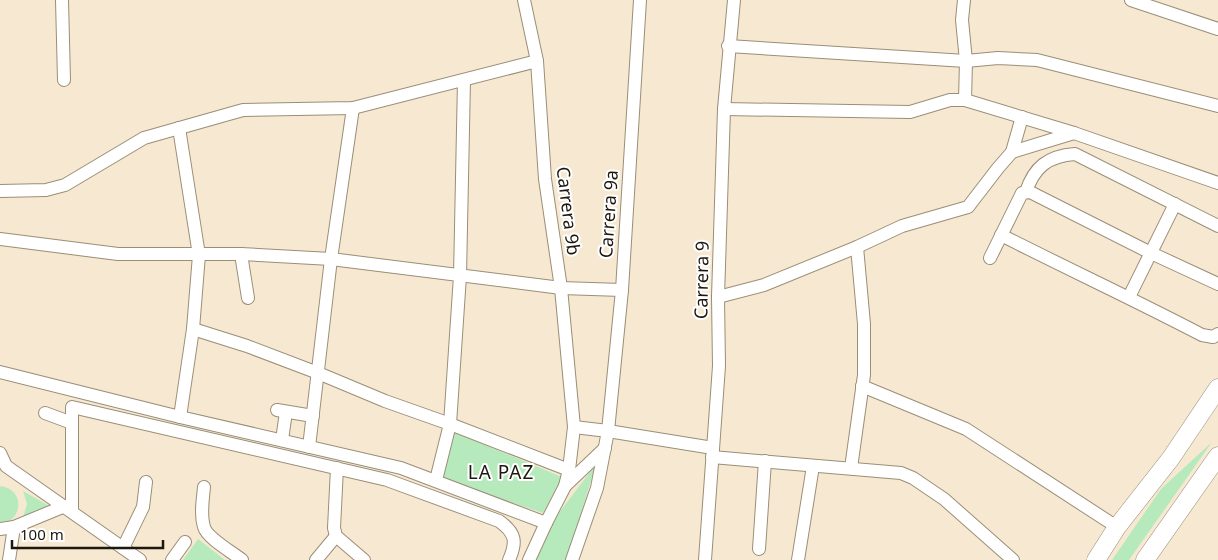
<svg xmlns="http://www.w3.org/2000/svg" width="1218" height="560" font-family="'Noto Sans',sans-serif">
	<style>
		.green { fill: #b6eabc }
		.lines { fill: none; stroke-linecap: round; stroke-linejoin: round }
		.minor-casing { stroke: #9a8e77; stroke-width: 14 }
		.highway-casing { stroke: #9a8e77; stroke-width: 19 }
		.minor { stroke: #fff; stroke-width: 12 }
		.highway { stroke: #fff; stroke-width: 18 }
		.labels { text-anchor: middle; stroke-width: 4; stroke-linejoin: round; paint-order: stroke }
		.street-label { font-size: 18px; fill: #1d180f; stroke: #fff }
		.neighbourhood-label { font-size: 19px; letter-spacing: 1px; fill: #1d180f; stroke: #fff }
	</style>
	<rect width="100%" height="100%" fill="#f7e9d1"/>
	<g class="green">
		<polygon points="454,432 562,477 543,513 441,479"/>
		<polygon points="1212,442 1129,560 1112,560 1161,489"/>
		<polygon points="596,464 567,560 535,560 549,526"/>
		<path d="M 0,486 C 25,489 24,520 0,525 Z"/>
		<polygon points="23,491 51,507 23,517 27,504"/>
		<polygon points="198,539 225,560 183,560"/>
	</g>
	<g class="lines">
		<defs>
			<g id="minor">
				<polyline points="62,0 64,80"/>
				<polyline points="524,0 537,61 545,179 561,288 574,427 569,470 565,486 546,523 529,560"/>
				<polyline points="964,0 962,20 966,61 965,100"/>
				<polyline points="1131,0 1218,29"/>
				<polyline points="728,46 966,61 998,58 1037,60 1218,106"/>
				<polyline points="724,109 910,112 950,100 965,100 1074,133 1218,183"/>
				<polyline points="179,128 199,255 193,329 180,417"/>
				<polyline points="1012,152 1022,117"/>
				<polyline points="0,191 46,190 65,185 144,138 243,110 353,108 537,61"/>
				<path d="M 1026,192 C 1034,167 1048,156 1075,154 L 1218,226"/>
				<path d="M 1001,235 C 1068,269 1135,300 1202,335 L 1213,337 L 1218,334"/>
				<polyline points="0,239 118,254 241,254 331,259 561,288 622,290"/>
				<polyline points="241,254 248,298"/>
				<polyline points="990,258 1022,193 1030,192 1151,253 1218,284"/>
				<polyline points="718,297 764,285 857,247 902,226 968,207 998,168 1012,152 1074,133"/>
				<polyline points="1129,297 1175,204"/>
				<polyline points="193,329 247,346 318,373 385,401 450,424 569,470"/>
				<polyline points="0,372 180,417 401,468 546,523"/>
				<polyline points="862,386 966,429 1117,527"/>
				<polyline points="277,410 313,416"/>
				<polyline points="45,413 72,423"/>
				<polyline points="574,427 608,431 713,448"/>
				<polyline points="282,440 286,412"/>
				<polyline points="309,447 331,259 353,108"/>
				<polyline points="0,453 6,466 140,560"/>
				<polyline points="712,457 901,473 913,478 944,499 1013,560"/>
				<polyline points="337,468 334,528 336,536 364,560"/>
				<polyline points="851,468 864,375 864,324 857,247"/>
				<polyline points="436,480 450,424 460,276 464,80"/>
				<polyline points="565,486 605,448"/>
				<path d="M 204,487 C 203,499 200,514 204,527 C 207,538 232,552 242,560"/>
				<path d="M 72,511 L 72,407 L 387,480 L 499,521 C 516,533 517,542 509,560"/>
				<polyline points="0,529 14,527 65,506"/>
				<polyline points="123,548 143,507 146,482"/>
				<polyline points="759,549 765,461"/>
				<polyline points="9,560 14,527"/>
				<polyline points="172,560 185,542"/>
				<polyline points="316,560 336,536"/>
				<polyline points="572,560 597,488 608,431 622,290 640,0"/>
				<polyline points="705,560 719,366 718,297 724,109 734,0"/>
				<polyline points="798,560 813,466"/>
			</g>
			<g id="highway">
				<polyline points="1096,560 1117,527 1171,458 1218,388"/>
				<polyline points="1145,560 1218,456"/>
			</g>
		</defs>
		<use href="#minor" class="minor-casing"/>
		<use href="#highway" class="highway-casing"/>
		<use href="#minor" class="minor"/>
		<use href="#highway" class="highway"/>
	</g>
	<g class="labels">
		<g class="street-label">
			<text transform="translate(568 211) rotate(83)" y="6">Carrera 9b</text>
			<text transform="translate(609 214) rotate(-86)" y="6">Carrera 9a</text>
			<text transform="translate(702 280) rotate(-89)" y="6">Carrera 9</text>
		</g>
		<g class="neighbourhood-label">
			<text x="501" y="479">LA PAZ</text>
		</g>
	</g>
	<path d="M12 540v8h151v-8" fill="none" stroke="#1d180f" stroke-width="2.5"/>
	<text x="20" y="540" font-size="15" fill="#1d180f" stroke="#ffffff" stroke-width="4" paint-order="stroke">100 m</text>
</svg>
